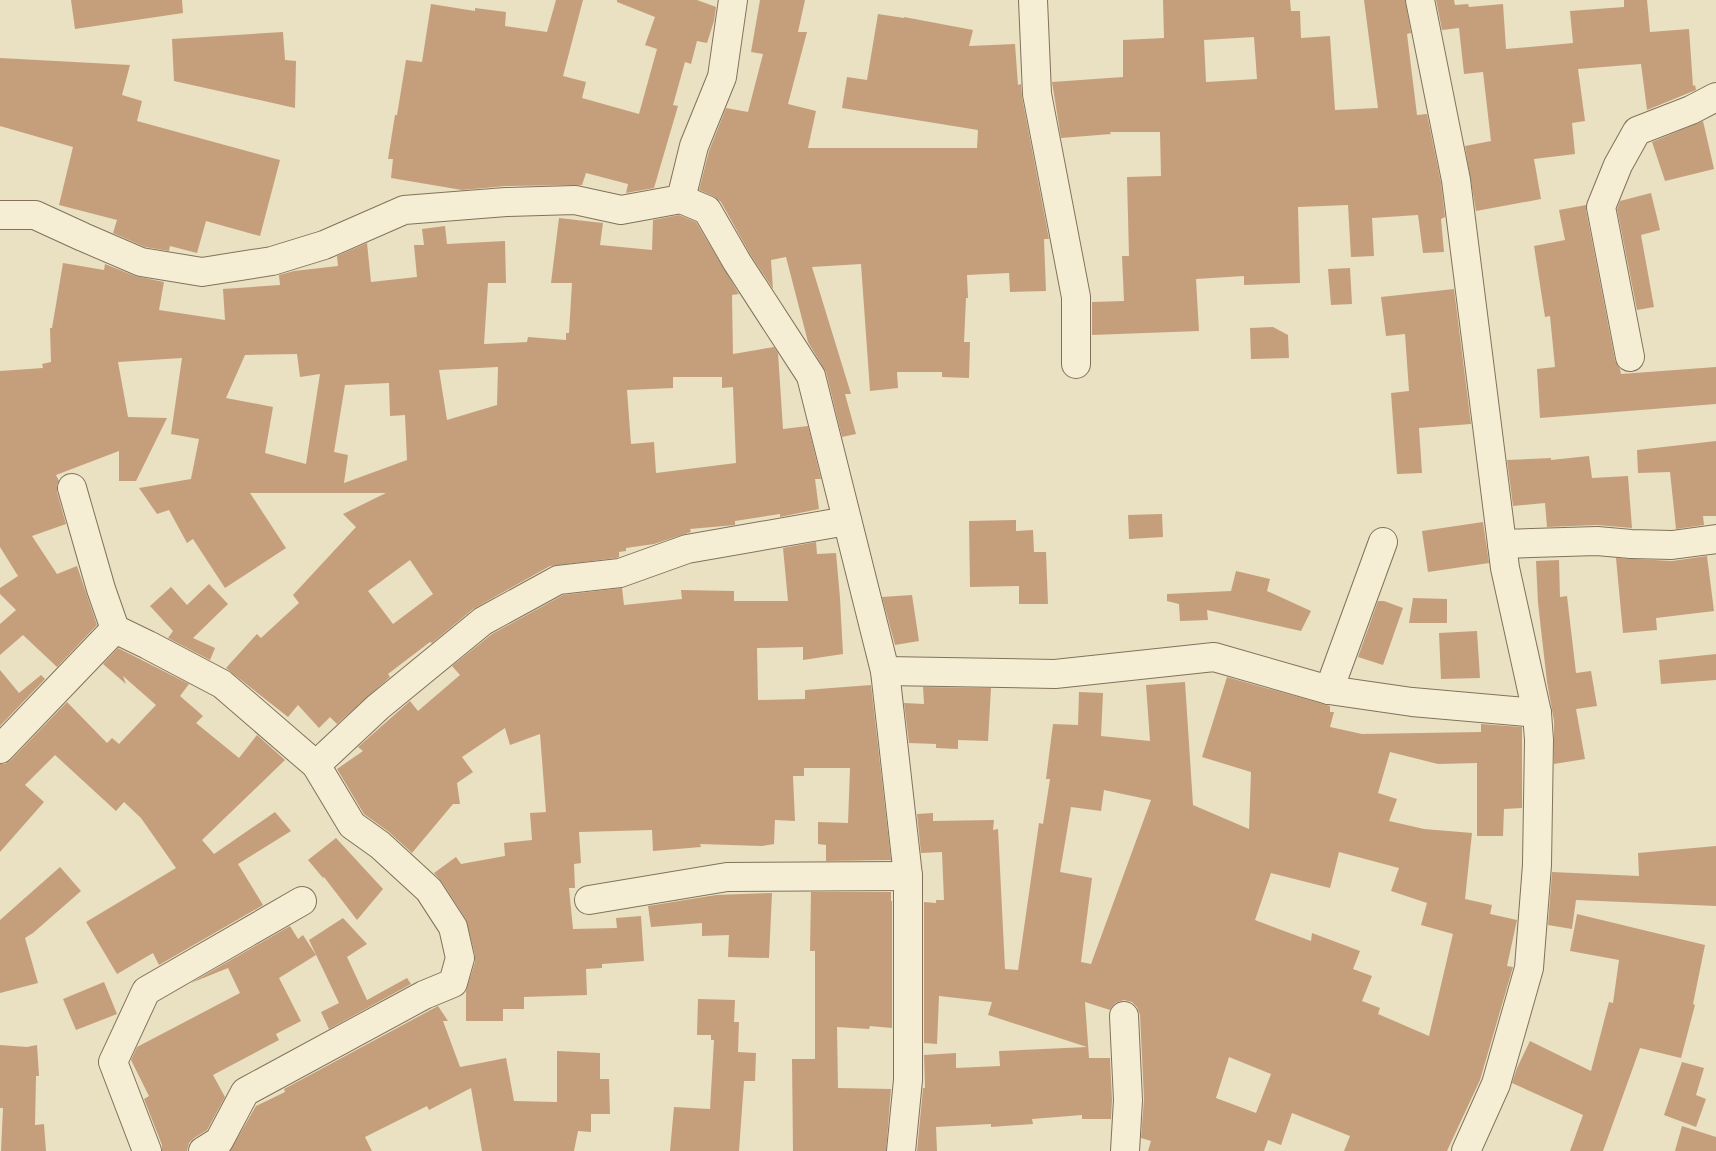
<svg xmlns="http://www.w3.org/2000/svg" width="1716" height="1151" font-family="'IBM Plex Serif',serif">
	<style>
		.building { fill: #c59f7b; fill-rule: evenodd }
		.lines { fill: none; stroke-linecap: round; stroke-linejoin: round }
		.minor-casing { stroke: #82725b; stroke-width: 30 }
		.minor { stroke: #f5eed4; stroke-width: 28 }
	</style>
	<rect width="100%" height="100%" fill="#eae0c2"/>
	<g class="building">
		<polygon points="71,0 182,0 183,13 75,29"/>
		<polygon points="556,0 583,0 563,76 586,82 582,98 639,114 657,49 645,45 655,17 617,2 617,0 697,0 716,7 714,21 707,43 697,41 691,64 685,62 673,105 678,106 654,188 626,193 628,184 586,173 582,185 506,186 462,190 391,178 393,159 388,159 395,115 397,115 406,60 422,62 431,4 475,11 475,8 506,12 505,26 547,32"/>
		<polygon points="760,0 805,0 798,32 807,32 788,104 816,111 808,148 977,148 978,130 842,108 847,77 867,80 878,14 904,18 904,17 973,30 969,46 1015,44 1018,85 1021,84 1022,97 1049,239 1044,239 1046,291 1010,292 1009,273 967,275 968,298 966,298 964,342 970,342 969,378 942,377 942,372 897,372 898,388 870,391 861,264 812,267 851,394 845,394 856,434 842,437 826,372 808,342 786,257 771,260 773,289 750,254 721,202 713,196 699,190 709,151 726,108 748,112 763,54 751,52"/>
		<path d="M 1163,0 L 1290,0 L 1291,11 L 1300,11 L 1301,38 L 1330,36 L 1335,110 L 1378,108 L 1364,0 L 1405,0 L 1411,33 L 1407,34 L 1417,115 L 1427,114 L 1441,183 L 1445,217 L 1441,219 L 1444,252 L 1423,253 L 1418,215 L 1372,218 L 1374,256 L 1351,257 L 1348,205 L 1298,207 L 1300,283 L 1244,285 L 1244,276 L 1196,279 L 1199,331 L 1092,335 L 1092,302 L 1124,301 L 1122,256 L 1129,256 L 1127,177 L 1161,176 L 1160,132 L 1110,132 L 1111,134 L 1061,138 L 1052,82 L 1123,77 L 1123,40 L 1164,38 ZM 1254,37 L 1257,79 L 1206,82 L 1204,40 Z"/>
		<polygon points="1436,0 1454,0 1455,5 1468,4 1469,7 1503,4 1506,49 1573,43 1570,11 1624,7 1624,0 1647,0 1650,32 1689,29 1693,86 1695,85 1696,90 1647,110 1641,64 1578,69 1585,121 1572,123 1575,154 1534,159 1541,199 1476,211 1465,146 1491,141 1483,72 1464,74 1459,28 1442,30"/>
		<polygon points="283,32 285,60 296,61 295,108 174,81 172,39"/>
		<polygon points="0,58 130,65 122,95 142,101 137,121 280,160 260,236 206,221 197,253 170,246 169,251 145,247 113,233 117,220 59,205 73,147 0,126"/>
		<polygon points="1703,121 1714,169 1665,181 1652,142"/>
		<polygon points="1651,193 1660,230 1641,235 1654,307 1637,310 1617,209 1620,201"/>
		<polygon points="1586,205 1586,210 1615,360 1620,369 1621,374 1716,367 1716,404 1540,418 1537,369 1555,367 1550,316 1545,317 1534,246 1565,240 1559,210"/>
		<path d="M 679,215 L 696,222 L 739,294 L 732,295 L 733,354 L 774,347 L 778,353 L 783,429 L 808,426 L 821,479 L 815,479 L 819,509 L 780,517 L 780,514 L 735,521 L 735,525 L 690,529 L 691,532 L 654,544 L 626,548 L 626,551 L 619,552 L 619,557 L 616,558 L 550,566 L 473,609 L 432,643 L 430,642 L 388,674 L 390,677 L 337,724 L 330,717 L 319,728 L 298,705 L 288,717 L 226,668 L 257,634 L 261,638 L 299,603 L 293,595 L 356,527 L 343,514 L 386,493 L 250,493 L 286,548 L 225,588 L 193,539 L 187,543 L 169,510 L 157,514 L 139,488 L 191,479 L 199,439 L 171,434 L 182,358 L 118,362 L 128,417 L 167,418 L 136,481 L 119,481 L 119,451 L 56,475 L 59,481 L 57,485 L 57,492 L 66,524 L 32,536 L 57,574 L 77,566 L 97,625 L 57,667 L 23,635 L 0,655 L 0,624 L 16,610 L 0,594 L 0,588 L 18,576 L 0,547 L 0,371 L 43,368 L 42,364 L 51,362 L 50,328 L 52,328 L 63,263 L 104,270 L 105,264 L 135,276 L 164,282 L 159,310 L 225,320 L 223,289 L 280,285 L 279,275 L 294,271 L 338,266 L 337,256 L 367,243 L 371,282 L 417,277 L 414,245 L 424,245 L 422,229 L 445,226 L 447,244 L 505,241 L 506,283 L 488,283 L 484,344 L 527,342 L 528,337 L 566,340 L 566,333 L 569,333 L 572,283 L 551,283 L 559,218 L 603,223 L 600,245 L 652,250 L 653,220 ZM 297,354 L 300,377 L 320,374 L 306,464 L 265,453 L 273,407 L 226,398 L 245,355 ZM 498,367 L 497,405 L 447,420 L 439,370 ZM 673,377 L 722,377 L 722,388 L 733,387 L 736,463 L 656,473 L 654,442 L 631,444 L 627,390 L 673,388 ZM 389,383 L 390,416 L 405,415 L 407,460 L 344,483 L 348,455 L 334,452 L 345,385 ZM 410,560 L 433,594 L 393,624 L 368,591 Z"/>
		<polygon points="1350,268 1352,304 1331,305 1328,269"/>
		<polygon points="1454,289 1471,424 1419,428 1422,473 1397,474 1391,393 1409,391 1405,334 1386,336 1381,297"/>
		<polygon points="1273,327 1288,335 1289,358 1251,359 1250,328"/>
		<polygon points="1716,441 1716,516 1703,516 1704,525 1676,529 1670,472 1638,473 1637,450"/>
		<polygon points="1589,456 1592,478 1628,476 1632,528 1597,525 1547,527 1545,503 1513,506 1507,460 1551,458 1551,460"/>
		<polygon points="1162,514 1163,537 1129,539 1128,515"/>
		<polygon points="1016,520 1016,531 1033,530 1034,552 1046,552 1048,604 1019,604 1019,586 970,587 969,521"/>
		<polygon points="1483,522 1489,563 1428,572 1422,531"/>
		<polygon points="816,542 817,554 836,553 840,598 843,654 803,660 803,647 757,648 758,700 805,699 805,690 871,685 891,860 826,861 826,845 818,844 818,822 848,823 850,768 804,768 804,776 793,776 795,821 775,820 774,844 762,846 700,844 701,847 653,851 652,830 579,832 581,863 574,864 575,888 569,888 573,929 617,928 616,918 641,916 644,961 602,964 602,968 586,969 587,995 524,997 524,1009 503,1009 503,1021 466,1021 466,991 475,962 475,955 466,919 442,882 434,873 456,857 461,864 505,856 504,843 532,840 530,813 546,812 540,734 510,745 505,728 462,757 473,772 457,783 460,804 453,804 412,853 389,832 364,814 337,769 363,751 358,747 410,701 418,711 460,675 452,666 492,634 563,595 622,588 624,605 682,599 681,590 734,591 734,601 788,601 783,548"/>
		<polygon points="1707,556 1714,611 1656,618 1657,630 1623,633 1616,558 1672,561"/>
		<polygon points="1559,560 1560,597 1567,596 1576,673 1591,671 1597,706 1576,709 1585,759 1554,764 1554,721 1547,682 1538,603 1536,561"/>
		<polygon points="1236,571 1270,579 1267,591 1311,611 1301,631 1207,610 1208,620 1180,621 1179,604 1167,601 1167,594 1231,591"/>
		<polygon points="209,584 228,604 193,638 215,648 210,660 168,638 173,631 150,606 171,587 187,605"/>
		<polygon points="912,595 919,641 895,645 882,597"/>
		<polygon points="1413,598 1447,599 1447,623 1409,623"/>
		<polygon points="1378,601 1384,601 1403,608 1383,665 1358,657"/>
		<polygon points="1477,631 1480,678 1441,679 1439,633"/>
		<polygon points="118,648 189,684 180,696 203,716 196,723 239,758 257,735 285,760 202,840 214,854 275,812 291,831 238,864 263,905 159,965 153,953 117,974 86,922 176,868 141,818 124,802 116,811 55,755 25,785 44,802 0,852 0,764 5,764 11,760 67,702 107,743 112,738 119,744 156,705 123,676 126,684 103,664"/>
		<polygon points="1716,654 1716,680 1661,684 1659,660"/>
		<polygon points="0,670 19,693 41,675 45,679 0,726"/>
		<path d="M 1227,677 L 1330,706 L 1330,712 L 1334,712 L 1330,727 L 1362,734 L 1481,732 L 1481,724 L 1522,727 L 1522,808 L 1504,809 L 1503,836 L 1477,836 L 1477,763 L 1438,764 L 1390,752 L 1378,793 L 1397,799 L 1389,821 L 1424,829 L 1472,833 L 1465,899 L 1492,905 L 1490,914 L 1517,920 L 1507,966 L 1513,967 L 1480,1080 L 1447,1151 L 1344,1151 L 1350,1136 L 1292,1113 L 1281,1145 L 1268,1140 L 1264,1151 L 1148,1151 L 1151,1141 L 1141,1138 L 1144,1099 L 1140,1015 L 1137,1007 L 1132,1002 L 1124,1000 L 1115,1003 L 1110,1010 L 1085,1002 L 1089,1058 L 1110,1058 L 1112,1100 L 1111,1119 L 1082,1119 L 1082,1115 L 1032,1119 L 1033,1124 L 991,1127 L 991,1124 L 936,1127 L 937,1151 L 917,1151 L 923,1088 L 925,1088 L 924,1055 L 956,1053 L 956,1068 L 1000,1066 L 999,1051 L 1087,1047 L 988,1015 L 992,1002 L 939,996 L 937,1044 L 924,1043 L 924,902 L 936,903 L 936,900 L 944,900 L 942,852 L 921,853 L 917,814 L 933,813 L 933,821 L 994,820 L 993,830 L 998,829 L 1005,969 L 1018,970 L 1039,823 L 1043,824 L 1050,779 L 1046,779 L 1053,724 L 1078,725 L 1079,692 L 1103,693 L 1101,736 L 1150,741 L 1146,685 L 1185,682 L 1193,805 L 1249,829 L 1251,772 L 1202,757 ZM 1104,790 L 1151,800 L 1091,964 L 1081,962 L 1092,878 L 1060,872 L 1071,807 L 1101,811 ZM 1339,852 L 1399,868 L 1391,891 L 1427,903 L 1421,925 L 1453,934 L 1429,1036 L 1378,1014 L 1380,1008 L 1362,1001 L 1372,976 L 1353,969 L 1360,951 L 1312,933 L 1311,941 L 1255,920 L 1271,873 L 1330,888 ZM 1229,1057 L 1271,1074 L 1256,1113 L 1216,1098 Z"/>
		<polygon points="923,687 991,688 988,741 958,740 958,749 936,748 936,744 909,743 904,703 924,704"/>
		<polygon points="336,838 383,889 357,920 324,877 323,878 308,860"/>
		<polygon points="1716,846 1716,906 1576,900 1572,929 1548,925 1552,872 1639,876 1638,853"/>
		<polygon points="60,867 81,891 33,933 25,938 38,983 0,993 0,920"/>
		<polygon points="811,892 891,892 891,901 892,901 892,1028 870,1026 869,1029 837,1027 838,1088 891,1089 886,1151 793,1151 792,1059 815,1059 815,951 810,951"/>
		<polygon points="772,893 769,958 728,957 729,935 702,936 702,923 651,927 648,906 716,895"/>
		<polygon points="1577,914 1705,945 1693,1004 1695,1005 1681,1058 1640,1048 1603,1151 1570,1151 1583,1115 1512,1083 1517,1068 1530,1041 1591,1071 1609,1002 1613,1003 1619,960 1570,951"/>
		<polygon points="343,918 367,944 347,957 367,1000 407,978 411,984 329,1029 321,1012 339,1003 309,940"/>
		<polygon points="290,926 298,939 303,935 316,955 279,978 301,1021 276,1034 279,1040 213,1075 225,1097 207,1130 194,1138 189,1143 187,1151 162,1151 162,1145 144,1099 149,1096 131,1060 137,1047 240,993 228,968 191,983"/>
		<polygon points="104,982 117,1014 76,1030 63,999"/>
		<polygon points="698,999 735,1000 734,1022 739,1022 738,1052 756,1053 755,1081 744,1081 739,1151 670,1151 674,1107 710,1109 714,1040 711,1040 711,1035 697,1035"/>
		<polygon points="438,1006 448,1021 443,1021 460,1067 506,1058 514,1101 557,1102 557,1051 600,1053 600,1079 609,1079 610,1114 591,1114 591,1132 578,1131 574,1151 482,1151 471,1088 429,1110 427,1106 365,1137 372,1151 230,1151 256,1106 285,1092 284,1089"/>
		<polygon points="0,1045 27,1047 37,1045 39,1076 36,1076 35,1125 44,1124 46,1151 1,1151 3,1108 0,1108"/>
		<polygon points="1682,1062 1704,1068 1696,1095 1706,1099 1696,1127 1664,1115"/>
		<polygon points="1682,1126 1716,1137 1716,1151 1675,1151"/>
	</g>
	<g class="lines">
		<defs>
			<g id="minor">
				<polyline points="1033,0 1037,94 1076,297 1076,364"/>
				<polyline points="1420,0 1456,180 1505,568 1537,713 1539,740 1537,865 1529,968 1496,1084 1466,1151"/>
				<polyline points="681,199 694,146 722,77 733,0"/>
				<polyline points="0,215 35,215 83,237 141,262 202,272 272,261 324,245 404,210 506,202 575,200 621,210 681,199 707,210 737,262 811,376 885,671 908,876 908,1080 901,1151"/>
				<polyline points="1630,357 1601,207 1618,165 1637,131 1691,110 1716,97"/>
				<polyline points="72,488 101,589 115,629 148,645 222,684 316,765"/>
				<polyline points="1502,544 1597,541 1631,544 1672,545 1716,539"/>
				<polyline points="885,671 1055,674 1214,657 1329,690 1412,702 1537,713"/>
				<polyline points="1329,690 1383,542"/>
				<polyline points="0,749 115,629"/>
				<polyline points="589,900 727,877 908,876"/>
				<polyline points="1124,1016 1128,1100 1125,1151"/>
				<polyline points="147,1151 113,1062 146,991 302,901"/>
				<polyline points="203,1151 219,1141 245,1092 424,995 453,983 460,958 453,927 429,890 380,845 352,825 316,765 378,707 483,621 558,580 620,573 687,549 847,521"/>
			</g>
		</defs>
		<use href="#minor" class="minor-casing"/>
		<use href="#minor" class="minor"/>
	</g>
</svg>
